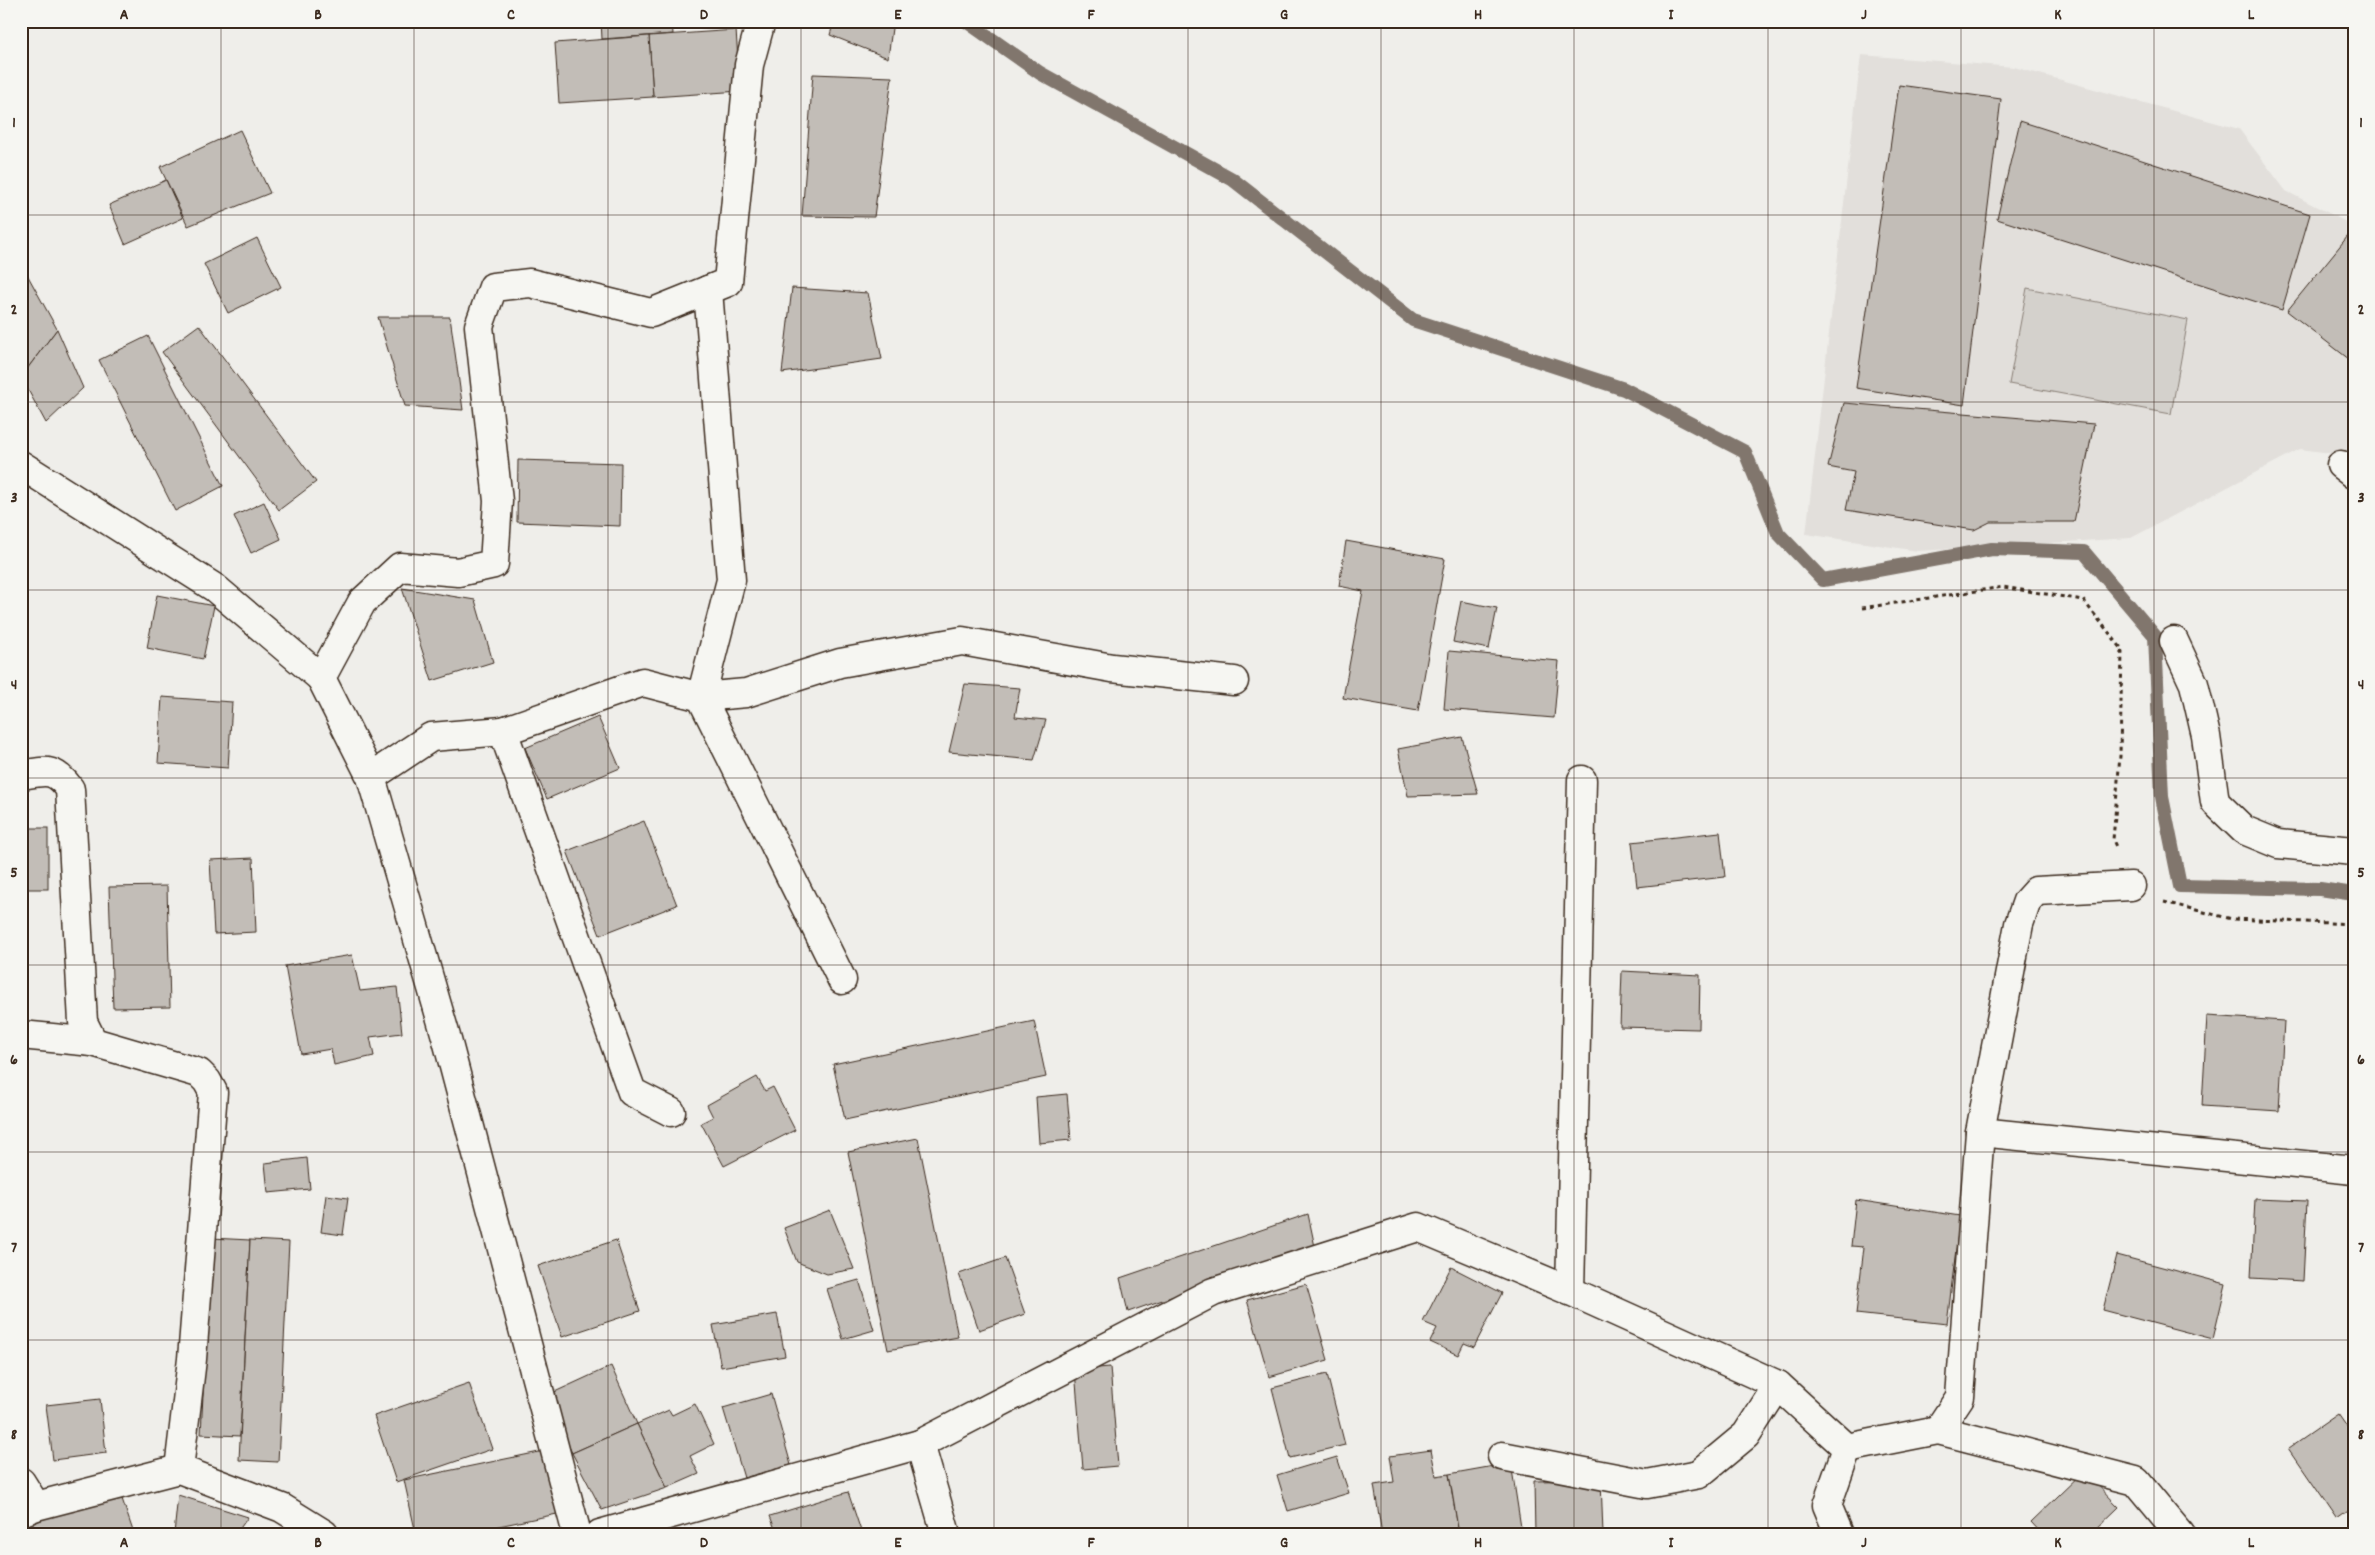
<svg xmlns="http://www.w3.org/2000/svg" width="2375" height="1555" font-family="Dekko,sans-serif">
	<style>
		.built { fill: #e2dfdb }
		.green { fill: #d4d1cc; stroke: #887e75 }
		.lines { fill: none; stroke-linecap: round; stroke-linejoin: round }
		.stream { stroke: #81766d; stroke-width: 14 }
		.building { fill: #c2bdb7; stroke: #3b2a1e }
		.street-casing { stroke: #3b2a1e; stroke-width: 31 }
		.path { stroke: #3b2a1e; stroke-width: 3; stroke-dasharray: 4 4; stroke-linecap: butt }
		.street { stroke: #f6f6f2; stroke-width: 28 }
		.grid { fill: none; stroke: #3b2a1e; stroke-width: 1; stroke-opacity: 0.55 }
		.neatline { fill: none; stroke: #3b2a1e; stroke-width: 2 }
		.grid-label { font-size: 16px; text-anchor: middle; font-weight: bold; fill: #3b2a1e }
	</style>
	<rect width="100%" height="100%" fill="#efeeea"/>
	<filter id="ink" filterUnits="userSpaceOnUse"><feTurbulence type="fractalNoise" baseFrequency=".02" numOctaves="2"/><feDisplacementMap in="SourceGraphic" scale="10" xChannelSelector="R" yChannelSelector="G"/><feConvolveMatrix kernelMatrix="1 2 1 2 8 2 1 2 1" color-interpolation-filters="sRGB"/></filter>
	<g filter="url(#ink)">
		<polygon class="built" points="1861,55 2014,67 2239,129 2286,191 2354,226 2354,456 2300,449 2131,538 1918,551 1806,534"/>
		<polygon class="green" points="2027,288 2188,320 2171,414 2009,384"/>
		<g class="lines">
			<polyline class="stream" points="966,21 1040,73 1232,179 1413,320 1624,389 1745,452 1778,533 1823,580 1992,549 2084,552 2155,636 2162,797 2180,886 2320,889 2354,894"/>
		</g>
		<g class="building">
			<polygon points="601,21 672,21 673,34 602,39"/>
			<polygon points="834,21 893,21 888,58 830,35"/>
			<polygon points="736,30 740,91 653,97 649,36"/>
			<polygon points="649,36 653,97 559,103 555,43"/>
			<polygon points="813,74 892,77 874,217 802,216"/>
			<polygon points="1899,85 2001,99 1964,405 1856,388"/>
			<polygon points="2020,121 2310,214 2282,310 1997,219"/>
			<polygon points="240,130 270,193 188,226 160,167"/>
			<polygon points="166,180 183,218 125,244 109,205"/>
			<polygon points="2352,231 2354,232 2354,363 2287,311"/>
			<polygon points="257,238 281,287 228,313 204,264"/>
			<polygon points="23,267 57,329 21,377 21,269"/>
			<polygon points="792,288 868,293 882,359 782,373"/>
			<polygon points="378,317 450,317 463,410 405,406"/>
			<polygon points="199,325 316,482 279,510 162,352"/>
			<polygon points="57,329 83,388 46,423 21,377"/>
			<polygon points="148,336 223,486 175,511 99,360"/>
			<polygon points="1844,403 2094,424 2074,522 1990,522 1974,530 1846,510 1854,472 1828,467"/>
			<polygon points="518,460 621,463 620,526 517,522"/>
			<polygon points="264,502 281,539 251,553 234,516"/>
			<polygon points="1346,541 1445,559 1418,711 1343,698 1363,591 1339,586"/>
			<polygon points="402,588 475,600 493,662 432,681"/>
			<polygon points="157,595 214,606 203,659 147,648"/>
			<polygon points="1461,601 1497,608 1489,649 1453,642"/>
			<polygon points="1449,651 1559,661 1554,718 1444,709"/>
			<polygon points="965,684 1020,688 1015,717 1046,720 1034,760 949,752"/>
			<polygon points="162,697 232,702 228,768 158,763"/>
			<polygon points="598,717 620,768 547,799 525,748"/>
			<polygon points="1462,737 1478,794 1408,796 1398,749"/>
			<polygon points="644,821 677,905 600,935 567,851"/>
			<rect x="21" y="828" width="27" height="61"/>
			<polygon points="1720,832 1725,877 1637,887 1632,842"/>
			<polygon points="253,858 256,932 214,934 210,860"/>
			<polygon points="167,886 170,1007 113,1008 109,887"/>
			<polygon points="352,955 360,991 397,987 402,1033 370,1037 374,1056 334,1065 331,1049 301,1054 285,966"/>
			<polygon points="1622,971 1700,975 1699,1029 1620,1027"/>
			<polygon points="2207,1016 2284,1021 2279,1111 2202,1106"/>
			<polygon points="1034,1021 1046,1077 845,1120 833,1064"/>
			<polygon points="757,1077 765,1091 773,1087 795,1130 724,1166 701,1123 713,1117 707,1105"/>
			<polygon points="1067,1094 1071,1140 1039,1143 1036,1097"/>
			<polygon points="918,1138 958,1337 888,1350 848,1152"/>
			<polygon points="307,1158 310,1189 268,1193 265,1163"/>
			<polygon points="326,1195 348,1198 343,1235 321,1232"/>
			<polygon points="2255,1199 2307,1201 2303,1281 2251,1278"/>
			<polygon points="1856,1200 1960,1216 1947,1324 1856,1314 1864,1247 1851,1246"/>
			<polygon points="830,1210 854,1269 827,1274 797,1262 784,1228"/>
			<polygon points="1308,1214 1315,1247 1128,1312 1120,1278"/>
			<polygon points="211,1238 250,1240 240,1436 201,1434"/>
			<polygon points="250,1240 289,1242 278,1462 239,1460"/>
			<polygon points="616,1240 640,1311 562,1337 538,1266"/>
			<polygon points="2117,1255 2226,1284 2213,1339 2103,1310"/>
			<polygon points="1005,1258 1025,1314 979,1330 959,1274"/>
			<polygon points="1451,1267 1502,1293 1474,1347 1464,1343 1458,1355 1430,1342 1437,1328 1423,1322"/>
			<polygon points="859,1280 874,1330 843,1339 827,1289"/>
			<polygon points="1306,1284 1328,1360 1269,1377 1247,1300"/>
			<polygon points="777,1314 785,1356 721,1367 713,1325"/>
			<polygon points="611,1366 637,1424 572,1453 546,1396"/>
			<polygon points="1110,1367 1118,1466 1083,1469 1075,1370"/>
			<polygon points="1327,1374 1345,1445 1290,1458 1272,1388"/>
			<polygon points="469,1383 492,1449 396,1482 374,1416"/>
			<polygon points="771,1394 791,1465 744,1478 723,1408"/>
			<polygon points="100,1399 106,1453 53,1460 46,1405"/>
			<polygon points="695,1404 714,1444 690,1456 699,1474 667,1488 637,1424 669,1410 672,1415"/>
			<polygon points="2338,1414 2354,1437 2354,1506 2337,1518 2289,1448"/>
			<polygon points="637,1424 667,1488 602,1510 572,1453"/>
			<polygon points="1431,1450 1436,1476 1449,1474 1459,1534 1382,1534 1374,1485 1394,1482 1390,1456"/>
			<polygon points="544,1451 557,1514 460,1534 416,1534 404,1480"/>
			<polygon points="1337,1457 1349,1493 1288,1511 1277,1475"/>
			<polygon points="1511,1463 1522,1534 1459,1534 1449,1474"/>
			<polygon points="2084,1471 2119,1507 2091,1534 2042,1534 2031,1522"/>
			<polygon points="1601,1480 1603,1534 1535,1534 1534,1481"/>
			<polygon points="119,1490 134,1534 29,1534 25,1523"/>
			<polygon points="848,1492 862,1534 777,1534 770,1516"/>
			<polygon points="178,1495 248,1517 236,1534 174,1534"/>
		</g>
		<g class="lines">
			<defs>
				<g id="street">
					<polyline points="708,290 731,580 701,697 746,693 840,663 962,641 1112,668 1234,681"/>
					<polyline points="21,465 215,588 321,678"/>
					<polyline points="2341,465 2354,475"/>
					<polyline points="2174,641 2194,684 2206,736 2215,802 2244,830 2278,844 2354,851"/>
					<polyline points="503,731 643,682 701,697 842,980"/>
					<path d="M 21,775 C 46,771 54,767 70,789 L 83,1022 L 93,1042 L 199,1073 L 207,1081 L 213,1092 L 192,1359 L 179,1469"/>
					<polyline points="371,777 431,737 503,731 632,1092 671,1112"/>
					<polyline points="21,1035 93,1042"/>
					<polyline points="1980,1132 2019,924 2027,901 2036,891 2131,886"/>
					<polyline points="1570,1291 1582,780"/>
					<polyline points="1938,1430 1960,1397 1980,1132 2354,1170"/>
					<polyline points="920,1444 946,1534"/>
					<polyline points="1502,1456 1647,1484 1699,1474 1746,1435 1778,1385"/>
					<polyline points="21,1482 36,1506"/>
					<polyline points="21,1512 36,1506 179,1469 282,1508 324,1534"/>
					<polyline points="577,1534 447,1040 371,777 321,678 362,602 400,567 458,572 494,564 498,501 479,326 493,287 530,283 651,313 728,282 749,65 761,21"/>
					<polyline points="600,1534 920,1444 1213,1292 1418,1227 1570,1291 1778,1385 1847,1448 1938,1430 2136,1481 2180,1534"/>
					<polyline points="1839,1534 1827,1505 1847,1448"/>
				</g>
			</defs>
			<use href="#street" class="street-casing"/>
			<g class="path">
				<polyline points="1862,608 2003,587 2083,600 2122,649 2120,756 2113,840 2117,849"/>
				<polyline points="2164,902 2232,919 2354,924"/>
			</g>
			<use href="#street" class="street"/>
		</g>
	</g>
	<path class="grid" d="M 221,21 L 221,1534M 414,21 L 414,1534M 608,21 L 608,1534M 801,21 L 801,1534M 994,21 L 994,1534M 1188,21 L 1188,1534M 1381,21 L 1381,1534M 1574,21 L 1574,1534M 1768,21 L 1768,1534M 1961,21 L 1961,1534M 2154,21 L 2154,1534M 21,215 L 2354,215M 21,402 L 2354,402M 21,590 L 2354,590M 21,778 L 2354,778M 21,965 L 2354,965M 21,1152 L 2354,1152M 21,1340 L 2354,1340"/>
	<rect width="2375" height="1555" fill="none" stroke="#f6f6f2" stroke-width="55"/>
	<rect x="28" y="28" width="2320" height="1500" class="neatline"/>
	<g class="grid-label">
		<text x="124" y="19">A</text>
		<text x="318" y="19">B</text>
		<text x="511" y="19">C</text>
		<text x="704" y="19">D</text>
		<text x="898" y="19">E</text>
		<text x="1091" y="19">F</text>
		<text x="1284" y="19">G</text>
		<text x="1478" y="19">H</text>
		<text x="1671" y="19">I</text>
		<text x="1864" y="19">J</text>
		<text x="2058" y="19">K</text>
		<text x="2251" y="19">L</text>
		<text x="14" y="127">1</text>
		<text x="2361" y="127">1</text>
		<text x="14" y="314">2</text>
		<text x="2361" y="314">2</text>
		<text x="14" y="502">3</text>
		<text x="2361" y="502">3</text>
		<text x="14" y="689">4</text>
		<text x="2361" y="689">4</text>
		<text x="14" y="877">5</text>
		<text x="2361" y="877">5</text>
		<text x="14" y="1064">6</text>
		<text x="2361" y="1064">6</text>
		<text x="14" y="1252">7</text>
		<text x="2361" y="1252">7</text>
		<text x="14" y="1439">8</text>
		<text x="2361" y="1439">8</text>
		<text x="124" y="1547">A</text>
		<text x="318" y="1547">B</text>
		<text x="511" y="1547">C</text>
		<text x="704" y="1547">D</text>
		<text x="898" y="1547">E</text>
		<text x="1091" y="1547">F</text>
		<text x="1284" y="1547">G</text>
		<text x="1478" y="1547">H</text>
		<text x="1671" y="1547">I</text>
		<text x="1864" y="1547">J</text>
		<text x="2058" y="1547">K</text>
		<text x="2251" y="1547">L</text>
	</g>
</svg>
